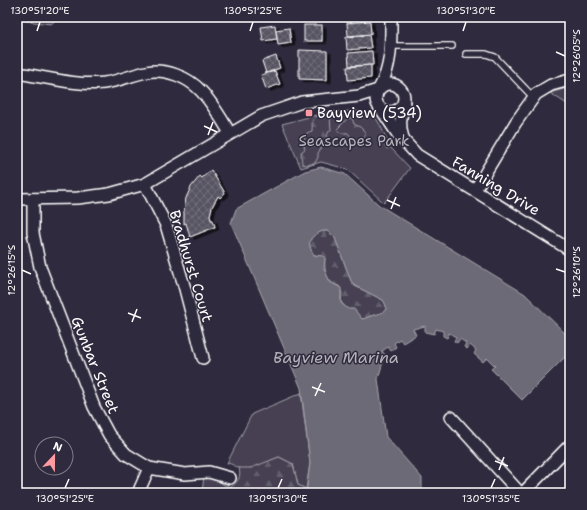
<svg xmlns="http://www.w3.org/2000/svg" width="587" height="510" font-family="'Shantell Sans',sans-serif">
	<style>
		.green { fill: #464152; stroke: #a2a0a8 }
		.forest { fill: url(#forest-firs); stroke: #a2a0a8 }
		.water { fill: #6d6a77; stroke: #a7a6ad; fill-rule: evenodd }
		.building { fill: url(#building-cross-hatch); stroke: #fff; filter: url(#shadow) }
		.lines { fill: none; stroke-linecap: round; stroke-linejoin: round }
		.lane-casing { stroke: #fff; stroke-width: 8 }
		.street-casing { stroke: #fff; stroke-width: 14 }
		.lane { stroke: #2f2a3d; stroke-width: 5.5 }
		.street { stroke: #2f2a3d; stroke-width: 11 }
		.ticks { fill: none; stroke: #fff; stroke-width: 1.5 }
		.poi-dot { fill: #ff9aa2; stroke: #2f2a3d; stroke-width: 1.5 }
		.labels { text-anchor: middle; stroke-width: 3; stroke-linejoin: round; paint-order: stroke }
		.poi-label { font-size: 15px; fill: #fff; stroke: #2f2a3d; text-anchor: start }
		.park-label { font-size: 15px; fill: #b5b3ba; stroke: #2f2a3d }
		.street-label { font-size: 15px; fill: #fff; stroke: #2f2a3d }
		.water-label { font-size: 16px; font-style: italic; fill: #b6b4bb; stroke: #2f2a3d }
		.neatline { fill: none; stroke: #fff; stroke-width: 1.5 }
		.ticks-label { font-size: 10px; text-anchor: middle; fill: #fff }
	</style>
	<defs>
		<pattern id="forest-firs" width="22" height="20" patternUnits="userSpaceOnUse"><rect width="22" height="20" fill="#464152"/><path d="M5 1l3.5 6h-7zM16 11l3.5 6h-7z" fill="#625e6c"/></pattern>
		<pattern id="building-cross-hatch" width="8" height="8" patternUnits="userSpaceOnUse"><rect width="8" height="8" fill="#595564"/><path d="M0 0l8 8M0 8l8-8" fill="none" stroke="#726e7b"/></pattern>
		<filter id="shadow"><feDropShadow dx="4" dy="2.5" stdDeviation="0" flood-color="#0009"/></filter>
	</defs>
	<rect width="100%" height="100%" fill="#2f2a3d"/>
	<filter id="ink" filterUnits="userSpaceOnUse"><feTurbulence type="fractalNoise" baseFrequency=".025" numOctaves="2"/><feDisplacementMap in="SourceGraphic" scale="8" xChannelSelector="R" yChannelSelector="G"/><feConvolveMatrix kernelMatrix="1 2 1 2 8 2 1 2 1" color-interpolation-filters="sRGB"/></filter>
	<g filter="url(#ink)">
		<g class="green">
			<polygon points="570,87 570,106 550,93"/>
			<path d="M 328,112 C 343,112 367,107 377,120 C 382,127 385,136 388,143 L 385,146 L 387,149 L 390,147 L 410,168 L 384,203 L 347,169 L 321,162 L 301,168 L 282,124 Z"/>
			<path d="M 301,393 L 310,463 L 306,489 L 298,485 L 293,464 L 279,457 C 268,461 250,472 239,468 C 234,466 233,464 227,463 L 252,414 Z"/>
			<polygon points="204,476 216,479 224,485 231,487 231,493 202,493"/>
		</g>
		<g class="forest">
			<polygon points="17,17 59,17 51,24 17,20"/>
			<path d="M 321,114 L 328,114 L 330,117 L 331,130 L 329,131 L 323,146 L 318,153 L 318,157 L 315,163 L 307,165 L 302,164 L 301,152 L 305,149 L 303,142 L 307,133 L 312,131 C 313,120 309,120 321,114 Z"/>
			<path d="M 348,118 L 352,118 L 354,124 L 360,127 L 366,133 L 364,138 L 354,141 L 348,133 C 344,133 339,134 337,129 Z"/>
			<path d="M 323,231 L 328,231 L 335,238 L 351,281 L 355,286 L 383,300 C 392,313 379,313 371,316 C 367,317 365,319 362,319 C 357,317 357,312 352,309 L 348,310 L 341,302 L 342,293 L 339,286 C 326,283 324,269 325,258 L 323,256 L 314,255 C 306,243 309,236 323,231 Z"/>
			<path d="M 279,457 L 293,464 L 298,485 L 306,489 L 306,493 L 231,493 L 231,487 C 239,481 241,477 239,468 L 251,468 Z"/>
		</g>
		<path class="water" d="M 321,167 L 345,174 L 379,205 L 525,294 L 570,338 L 570,352 L 522,400 L 491,369 L 495,366 L 487,358 L 483,362 L 474,354 L 476,350 L 470,345 L 467,349 L 464,347 L 466,343 L 460,339 L 457,343 L 454,341 L 456,337 L 449,333 L 447,338 L 443,336 L 443,331 L 436,329 L 434,334 L 425,332 L 425,326 L 413,329 L 416,335 L 403,343 L 400,339 L 394,343 L 396,347 L 391,351 L 388,347 L 382,351 L 385,355 L 378,379 L 386,437 L 422,478 L 422,493 L 306,493 L 310,463 L 301,388 L 231,223 L 236,209 L 305,171 ZM 323,231 L 328,231 L 335,238 L 351,281 L 355,286 L 383,300 C 392,313 379,313 371,316 C 367,317 365,319 362,319 L 354,309 L 348,309 L 341,303 L 341,288 L 330,282 L 324,269 L 325,258 L 323,256 L 314,255 C 306,243 309,236 323,231 Z"/>
		<g class="building">
			<polygon points="370,21 371,34 348,36 347,23"/>
			<polygon points="275,25 277,39 263,41 261,27"/>
			<rect x="304" y="25" width="18" height="16"/>
			<polygon points="289,28 291,43 278,45 276,30"/>
			<polygon points="369,35 371,48 347,50 346,37"/>
			<polygon points="299,50 327,51 327,80 299,79"/>
			<polygon points="372,51 373,65 349,66 348,53"/>
			<polygon points="276,56 280,68 266,73 262,61"/>
			<polygon points="371,65 371,78 348,80 347,67"/>
			<polygon points="275,71 280,84 266,89 261,75"/>
			<polygon points="211,170 225,193 220,198 218,196 212,207 210,215 211,220 213,220 215,227 190,237 186,223 184,224 184,211 186,198 191,187 200,176 202,178"/>
		</g>
		<g class="lines">
			<defs>
				<g id="lane">
					<polyline points="390,46 452,46"/>
					<polyline points="466,54 486,54 495,57 533,97"/>
				</g>
				<g id="street">
					<path d="M 17,73 C 45,77 76,86 104,83 C 119,81 132,75 146,72 C 165,68 188,77 201,91 C 212,102 222,120 230,133"/>
					<circle cx="390" cy="98" r="14"/>
					<path d="M 380,87 C 392,65 391,42 391,17"/>
					<polyline points="381,109 397,133 417,155 570,250"/>
					<path d="M 403,138 C 399,126 400,116 404,104"/>
					<polyline points="145,184 166,225 185,289 203,358"/>
					<polyline points="475,190 516,122 536,94 551,85 570,80"/>
					<polyline points="17,199 78,198 109,194 145,184 261,116 302,102 359,96 378,90"/>
					<polyline points="33,199 33,233 40,267 94,407 109,435 126,454 149,468 185,474 209,472 230,478"/>
					<polyline points="451,417 520,493"/>
					<polyline points="138,493 149,468"/>
					<polyline points="523,493 570,445"/>
				</g>
			</defs>
			<use href="#lane" class="lane-casing"/>
			<use href="#street" class="street-casing"/>
			<use href="#lane" class="lane"/>
			<use href="#street" class="street"/>
		</g>
	</g>
	<path class="ticks" d="M 37,31 L 40,22M 250,31 L 253,22M 463,31 L 466,22M 556,52 L 565,56M 204,126 L 217,132M 208,135 L 213,122M 387,200 L 400,206M 391,209 L 396,197M 556,269 L 565,272M 22,270 L 31,274M 128,313 L 141,318M 132,322 L 137,309M 312,387 L 325,392M 315,396 L 321,383M 495,461 L 508,466M 499,470 L 504,457M 65,488 L 69,479M 278,488 L 282,479M 491,488 L 495,479"/>
	<rect class="poi-dot" x="305" y="109" width="8" height="8" rx="2"/>
	<g class="labels">
		<g class="poi-label">
			<text x="317" y="118">Bayview (534)</text>
		</g>
		<g class="park-label">
			<text x="354" y="146">Seascapes Park</text>
		</g>
		<g class="street-label">
			<text transform="translate(496 186) rotate(31)" y="5">Fanning Drive</text>
			<text transform="translate(191 266) rotate(73)" y="5">Bradhurst Court</text>
			<text transform="translate(95 365) rotate(68)" y="5">Gunbar Street</text>
		</g>
		<g class="water-label">
			<text x="336" y="363">Bayview Marina</text>
		</g>
	</g>
	<rect width="587" height="510" fill="none" stroke="#2f2a3d" stroke-width="44"/>
	<g transform="translate(54 456) rotate(22)"><circle r="19" fill="#2f2a3d" stroke="#827f8b"/>
	<path d="M0-3L7 15L0 10L-7 15Z" fill="#ff9aa2"/>
	<text y="-6" font-size="11" font-weight="bold" text-anchor="middle" fill="#ffffff">N</text>
	</g>
	<rect x="22" y="22" width="543" height="466" class="neatline"/>
	<g class="ticks-label">
		<text x="40" y="14">130°51'20"E</text>
		<text x="253" y="14">130°51'25"E</text>
		<text x="466" y="14">130°51'30"E</text>
		<text transform="translate(576 56) rotate(-90)" y="4">12°26'05"S</text>
		<text transform="translate(11 270) rotate(-90)" y="4">12°26'15"S</text>
		<text transform="translate(576 272) rotate(-90)" y="4">12°26'10"S</text>
		<text x="65" y="502">130°51'25"E</text>
		<text x="278" y="502">130°51'30"E</text>
		<text x="491" y="502">130°51'35"E</text>
	</g>
</svg>
